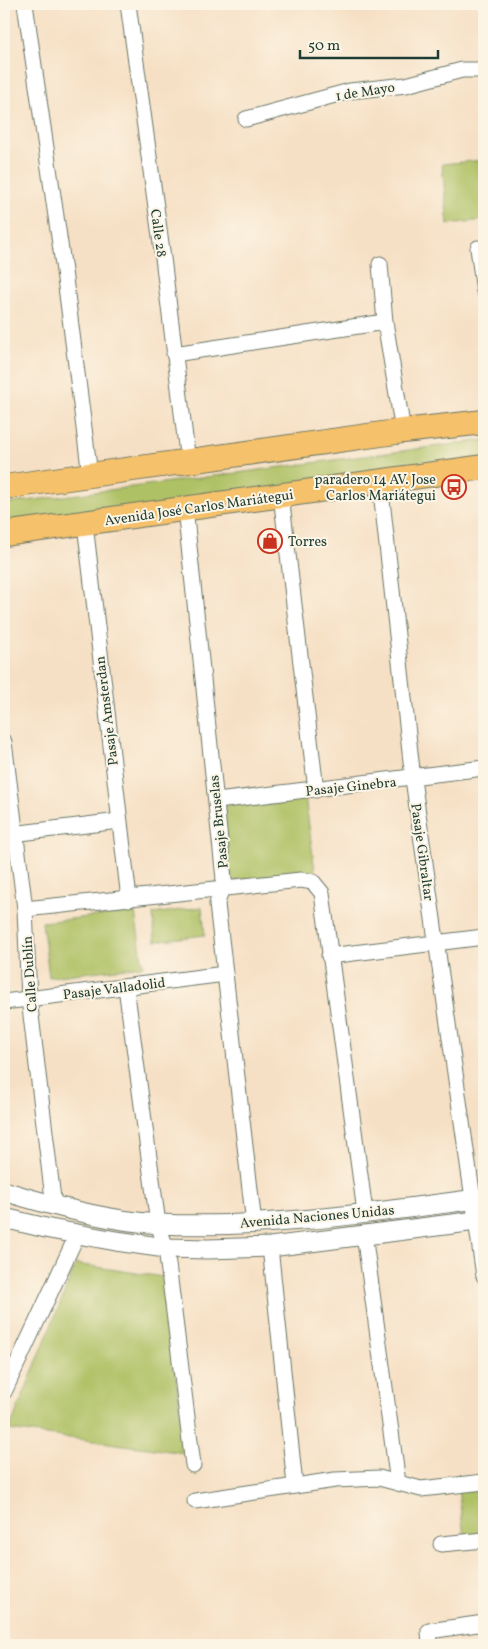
<svg xmlns="http://www.w3.org/2000/svg" width="488" height="1649" font-family="Vollkorn,serif">
	<style>
		.green { fill: #afc165; stroke: #677f4c }
		.lines { fill: none; stroke-linecap: round; stroke-linejoin: round }
		.minor-casing { stroke: #6a7667; stroke-width: 17 }
		.tertiary-casing { stroke: #6a7667; stroke-width: 21 }
		.primary-casing { stroke: #6a7667; stroke-width: 26 }
		.minor { stroke: #fff; stroke-width: 15 }
		.tertiary { stroke: #fff; stroke-width: 19 }
		.primary { stroke: #f5c16b; stroke-width: 24 }
		.labels { text-anchor: middle; stroke-width: 4; stroke-linejoin: round; paint-order: stroke }
		.street-label { font-size: 14px; fill: #1f3d34; stroke: #fcf5e5 }
		.poi-label { font-size: 14px; fill: #1f3d34; stroke: #fcf5e5; text-anchor: end }
	</style>
	<rect width="100%" height="100%" fill="#fcf5e5"/>
	<filter id="ink" filterUnits="userSpaceOnUse"><feTurbulence type="fractalNoise" baseFrequency=".02" numOctaves="2"/><feDisplacementMap in="SourceGraphic" scale="10" xChannelSelector="R" yChannelSelector="G"/><feConvolveMatrix kernelMatrix="1 2 1 2 8 2 1 2 1" color-interpolation-filters="sRGB"/></filter>
	<filter id="wash" filterUnits="userSpaceOnUse"><feTurbulence type="fractalNoise" baseFrequency=".0096" numOctaves="4" result="noise"/><feDisplacementMap in="SourceGraphic" scale="20" xChannelSelector="R" yChannelSelector="G"/><feGaussianBlur stdDeviation="1.12" result="paint"/><feColorMatrix in="noise" values="0 0 0 0 0 0 0 0 0 0 0 0 0 0 0 0 0 1.4 0 .05"/><feComposite in="paint" operator="in"/></filter>
	<g filter="url(#wash)">
		<rect width="100%" height="100%" fill="#f6e0c5"/>
		<g class="green">
			<polygon points="484,160 484,220 448,224 442,164"/>
			<polygon points="484,440 484,461 4,528 4,504"/>
			<polygon points="305,796 315,871 226,882 218,806"/>
			<polygon points="202,907 205,935 155,941 153,914"/>
			<polygon points="135,912 143,966 49,977 42,922"/>
			<polygon points="76,1264 164,1277 185,1453 9,1430"/>
			<polygon points="484,1486 484,1533 464,1536 458,1489"/>
		</g>
	</g>
	<g filter="url(#ink)">
		<g class="lines">
			<defs>
				<g id="minor">
					<polyline points="25,4 64,271 90,475"/>
					<polyline points="128,4 163,258 188,462"/>
					<polyline points="246,119 350,91 406,85 462,70 484,70"/>
					<polyline points="478,248 484,291"/>
					<polyline points="380,264 385,322 403,431"/>
					<polyline points="174,354 385,322"/>
					<polyline points="380,482 413,779 484,1276"/>
					<polyline points="281,495 316,790"/>
					<polyline points="185,508 224,879 217,904 254,1224"/>
					<polyline points="85,524 129,899"/>
					<polyline points="4,742 25,909 29,999 54,1207"/>
					<polyline points="217,801 484,768"/>
					<polyline points="4,835 119,821"/>
					<polyline points="25,909 301,880 313,882 322,893 365,1212"/>
					<polyline points="329,956 484,937"/>
					<polyline points="126,987 158,1224 166,1248 193,1465"/>
					<polyline points="4,1002 225,974"/>
					<polyline points="364,1234 398,1483"/>
					<polyline points="270,1247 295,1485"/>
					<polyline points="4,1392 77,1235"/>
					<polyline points="195,1501 335,1480 379,1478 421,1489 484,1482"/>
					<polyline points="441,1544 484,1540"/>
					<polyline points="430,1645 429,1631 484,1623"/>
				</g>
				<g id="tertiary">
					<path d="M 4,1191 C 52,1206 109,1221 159,1224 C 268,1229 377,1212 484,1198"/>
					<polyline points="4,1218 50,1229 116,1241 166,1248 208,1249 270,1247 484,1220"/>
				</g>
				<g id="primary">
					<polyline points="4,487 403,431 484,422"/>
					<polyline points="4,534 484,467"/>
				</g>
			</defs>
			<use href="#minor" class="minor-casing"/>
			<use href="#tertiary" class="tertiary-casing"/>
			<use href="#primary" class="primary-casing"/>
			<use href="#minor" class="minor"/>
			<use href="#tertiary" class="tertiary"/>
			<use href="#primary" class="primary"/>
		</g>
	</g>
	<defs>
		<symbol id="bus-ring" viewBox="-11 -11 22 22"><circle r="9.5" fill="#fcf5e5" stroke="#c8321e" stroke-width="1.5"/><path d="M-5-6H5V4H4V6H2V4H-2V6H-4V4H-5ZM-3.5-4V0h7V-4ZM-3.5 1.2v1.5H-2V1.2ZM2 1.2v1.5H3.5V1.2Z" fill="#c8321e"/></symbol>
		<symbol id="shop-ring" viewBox="-11 -11 22 22"><circle r="9.5" fill="#fcf5e5" stroke="#c8321e" stroke-width="1.5"/><path d="M-5-2.5h2.3a2.7 3.5 0 0 1 5.4 0H5L5.5 6h-11ZM-1.5-2.5h3a1.5 2.3 0 0 0-3 0Z" fill="#c8321e"/></symbol>
	</defs>
	<g fill-rule="evenodd">
		<use href="#bus-ring" x="440" y="473" width="28" height="28"/>
		<use href="#shop-ring" x="256" y="527" width="28" height="28"/>
	</g>
	<g class="labels">
		<g class="street-label">
			<text transform="translate(365 91) rotate(-9)" y="5">1 de Mayo</text>
			<text transform="translate(159 233) rotate(82)" y="5">Calle 28</text>
			<text transform="translate(199 507) rotate(-8)" y="5">Avenida José Carlos Mariátegui</text>
			<text transform="translate(106 711) rotate(-97)" y="5">Pasaje Amsterdan</text>
			<text transform="translate(351 786) rotate(-6)" y="5">Pasaje Ginebra</text>
			<text transform="translate(218 822) rotate(-96)" y="5">Pasaje Bruselas</text>
			<text transform="translate(423 852) rotate(82)" y="5">Pasaje Gibraltar</text>
			<text transform="translate(29 974) rotate(-94)" y="5">Calle Dublín</text>
			<text transform="translate(114 988) rotate(-7)" y="5">Pasaje Valladolid</text>
			<text transform="translate(317 1216) rotate(-5)" y="5">Avenida Naciones Unidas</text>
		</g>
		<g class="poi-label">
			<text x="436" y="484">paradero 14 AV. Jose<tspan x="436" dy="16">Carlos Mariátegui</tspan></text>
			<text x="288" y="546" text-anchor="start">Torres</text>
		</g>
	</g>
	<rect width="488" height="1649" fill="none" stroke="#fcf5e5" stroke-width="20"/>
	<path d="M300 50v8h138v-8" fill="none" stroke="#1f3d34" stroke-width="2.5"/>
	<text x="308" y="50" font-size="15" fill="#1f3d34" stroke="#fcf5e5" stroke-width="4" paint-order="stroke">50 m</text>
</svg>
